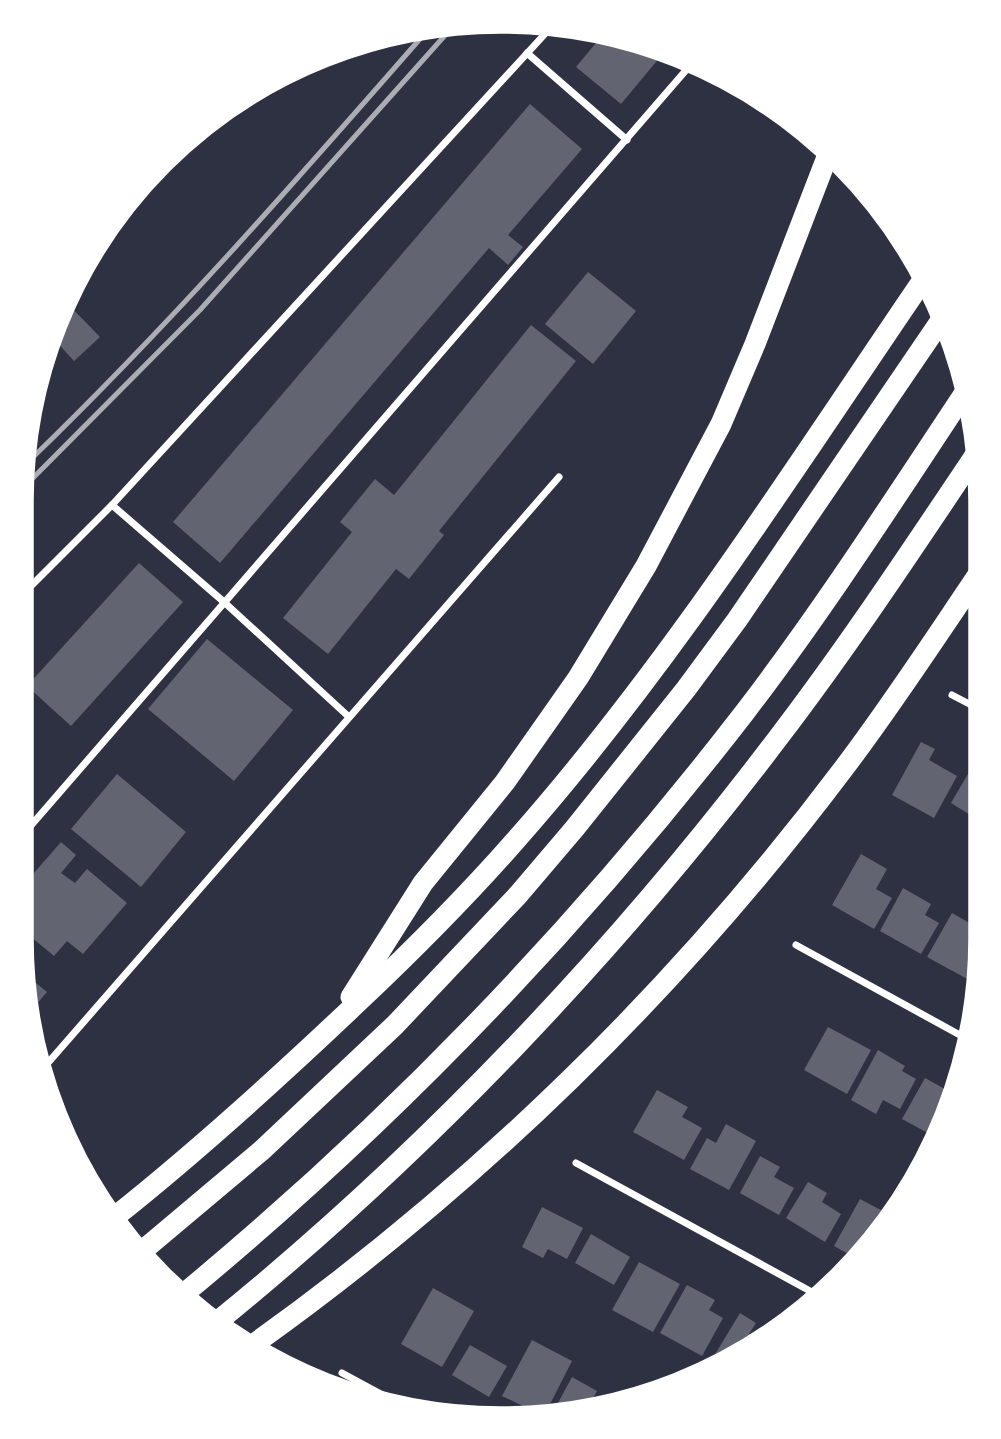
<svg xmlns="http://www.w3.org/2000/svg" width="1001" height="1439" font-family="Spectral,serif">
	<style>
		.building { fill: #626471 }
		.lines { fill: none; stroke-linecap: round; stroke-linejoin: round }
		.minor { stroke: #fff; stroke-width: 7 }
		.motorway { stroke: #fff; stroke-width: 21 }
		.rail { stroke: #abadb3; stroke-width: 5 }
		.rim { fill: none; stroke: #fff; stroke-width: 3.5 }
	</style>
	<rect width="100%" height="100%" fill="#2d3142"/>
	<g class="building">
		<polygon points="605,32 625,36 665,51 621,104 576,67"/>
		<polygon points="530,104 582,149 508,235 523,247 508,265 489,248 220,563 173,522"/>
		<polygon points="588,272 636,311 593,364 545,324"/>
		<polygon points="67,303 100,337 74,361 54,339"/>
		<polygon points="531,325 576,361 439,531 444,535 409,579 396,569 328,654 283,618 352,532 340,522 375,479 394,495"/>
		<polygon points="139,563 183,602 71,726 27,686"/>
		<polygon points="207,639 293,710 234,781 148,709"/>
		<polygon points="921,742 935,749 929,760 957,776 934,818 892,795"/>
		<polygon points="972,767 980,771 980,821 951,803"/>
		<polygon points="117,774 186,832 141,887 71,829"/>
		<polygon points="61,842 76,855 61,873 75,883 87,869 127,903 83,954 67,941 54,956 19,927 20,889"/>
		<polygon points="861,854 887,869 876,889 892,898 874,929 832,905"/>
		<polygon points="903,888 931,904 925,915 939,923 921,954 880,931"/>
		<polygon points="952,913 980,929 974,942 981,946 981,963 971,981 927,957"/>
		<polygon points="24,973 47,992 29,1013"/>
		<polygon points="828,1027 871,1050 847,1094 804,1070"/>
		<polygon points="878,1050 905,1066 902,1071 916,1079 900,1109 883,1100 876,1114 851,1100"/>
		<polygon points="925,1078 954,1094 937,1138 902,1119"/>
		<polygon points="657,1090 688,1107 682,1117 702,1128 684,1160 633,1132"/>
		<polygon points="726,1124 756,1141 729,1190 690,1169 707,1138 716,1143"/>
		<polygon points="760,1156 780,1167 774,1177 794,1188 779,1215 740,1193"/>
		<polygon points="808,1182 827,1193 822,1202 841,1214 825,1242 786,1218"/>
		<polygon points="860,1199 892,1216 883,1231 857,1259 834,1246"/>
		<polygon points="542,1207 583,1228 567,1259 548,1249 543,1258 522,1247"/>
		<polygon points="591,1234 630,1257 614,1285 575,1263"/>
		<polygon points="639,1262 680,1284 653,1332 612,1310"/>
		<polygon points="687,1285 715,1300 709,1310 723,1318 702,1356 660,1333"/>
		<polygon points="433,1288 474,1311 442,1367 401,1344"/>
		<polygon points="740,1313 756,1323 749,1334 759,1340 719,1366 711,1361"/>
		<polygon points="532,1340 572,1361 544,1416 502,1396"/>
		<polygon points="470,1345 507,1366 489,1397 452,1375"/>
		<polygon points="572,1377 597,1391 592,1400 601,1404 564,1416 554,1416 552,1414"/>
	</g>
	<g class="lines">
		<g class="minor">
			<polyline points="527,53 627,140"/>
			<polyline points="112,505 224,602 349,717"/>
			<polyline points="25,592 112,505 554,24"/>
			<polyline points="952,695 979,709"/>
			<polyline points="21,837 694,61"/>
			<polyline points="796,945 969,1040"/>
			<polyline points="40,1072 559,477"/>
			<polyline points="576,1163 821,1297"/>
			<polyline points="342,1373 403,1406"/>
		</g>
		<g class="motorway">
			<polyline points="351,997 423,883 505,782 578,678 646,566 721,424 755,344 829,152"/>
			<path d="M 112,1219 C 198,1151 278,1078 357,1003 C 412,951 465,898 515,841 C 669,667 794,469 925,277"/>
			<polyline points="141,1252 261,1151 395,1025 518,895 575,828 686,689 737,620 942,319"/>
			<path d="M 180,1297 C 390,1124 579,927 745,712 C 823,610 893,501 964,394"/>
			<path d="M 217,1322 C 424,1154 617,951 778,738 C 849,645 913,548 978,451"/>
			<path d="M 254,1344 C 478,1184 678,989 844,768 C 891,706 934,640 978,575"/>
		</g>
		<g class="rail">
			<path d="M 28,462 C 171,324 302,174 433,24"/>
			<polyline points="27,484 200,310 456,23"/>
		</g>
	</g>
	<path d="M0 0H1001V1439H0ZM501 32H501A469 469 0 0 1 970 501V939A469 469 0 0 1 501 1408H501A469 469 0 0 1 32 939V501A469 469 0 0 1 501 32Z" fill="#fff" fill-rule="evenodd"/>
	<path class="rim" d="M501 32H501A469 469 0 0 1 970 501V939A469 469 0 0 1 501 1408H501A469 469 0 0 1 32 939V501A469 469 0 0 1 501 32Z"/>
</svg>
